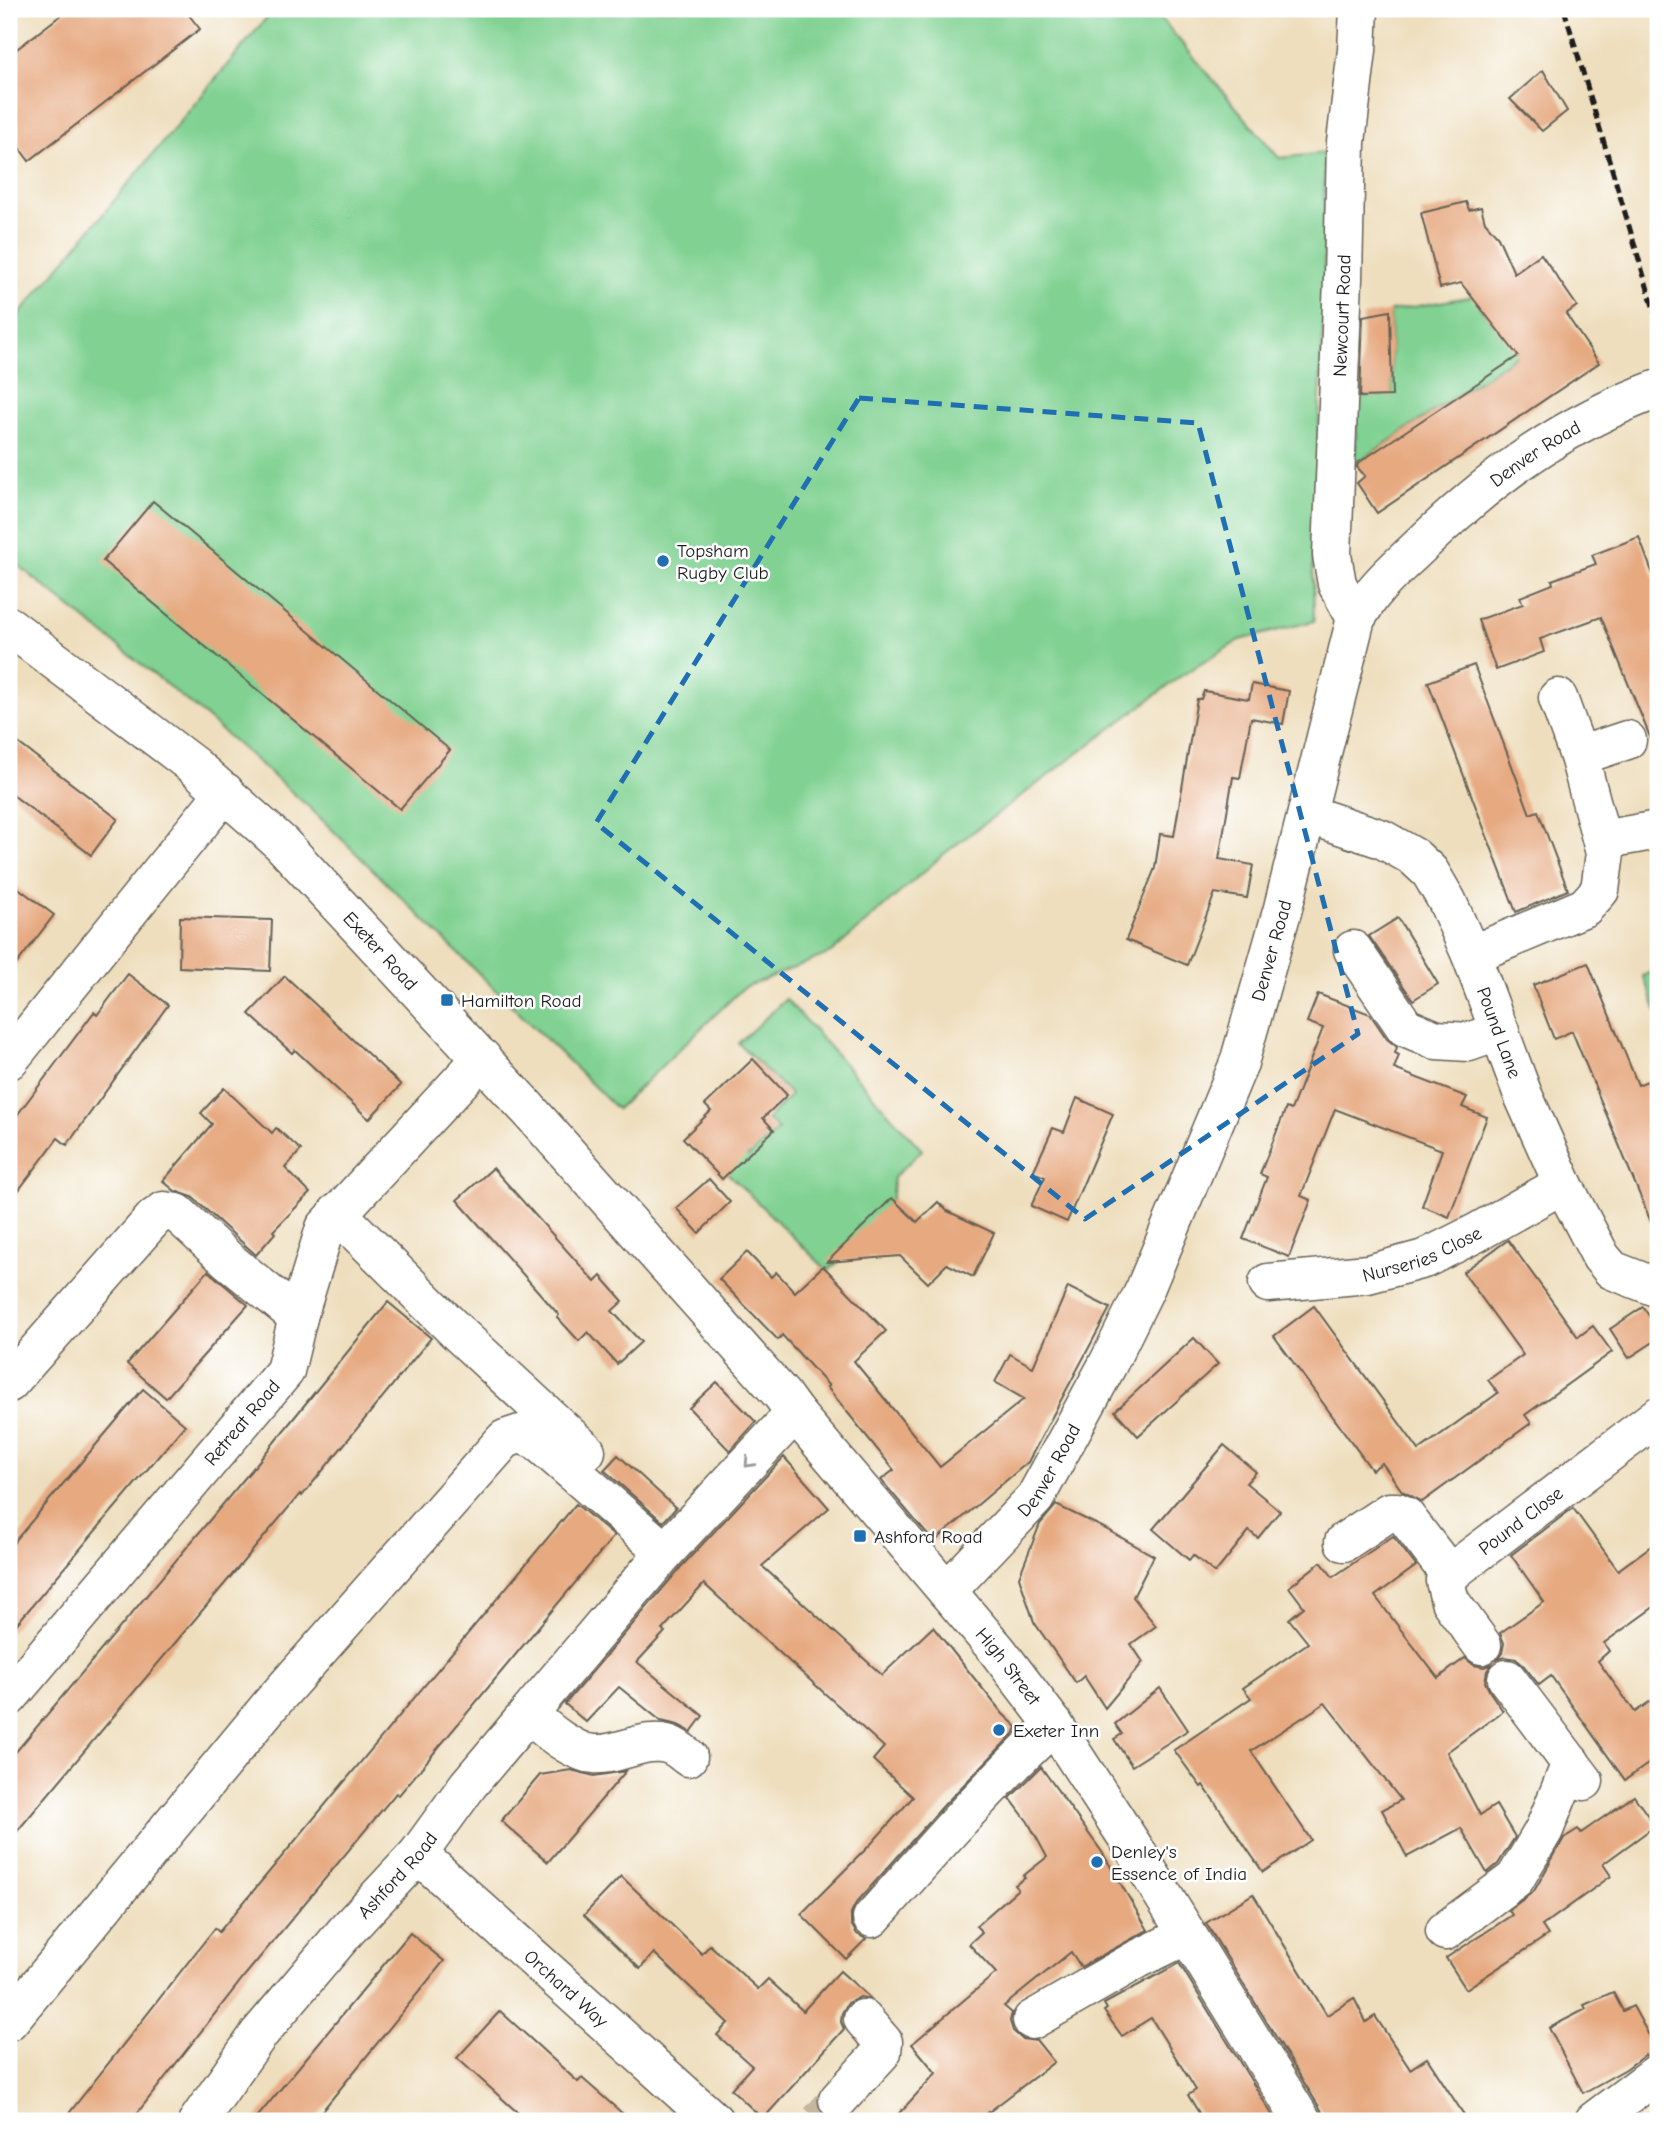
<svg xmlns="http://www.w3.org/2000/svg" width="1667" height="2130" font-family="'Comic Neue',sans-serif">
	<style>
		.green { fill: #80d192; stroke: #4e7657; stroke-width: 2 }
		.building { fill: #e6a980 }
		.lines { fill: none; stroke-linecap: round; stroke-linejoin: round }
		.minor-tunnel { stroke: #c4b79d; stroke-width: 38; stroke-dasharray: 38 19; stroke-linecap: butt }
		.minor-casing { stroke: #666054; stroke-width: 41 }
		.minor { stroke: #fff; stroke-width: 38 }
		.rail { stroke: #1c1c1c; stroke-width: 5; stroke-dasharray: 10 5; stroke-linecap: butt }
		.oneway { stroke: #999 }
		.marked { fill: none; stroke: #1f6fb2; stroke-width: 5; stroke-dasharray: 14 9; stroke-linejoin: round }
		.poi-dot { fill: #1f6fb2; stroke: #fff; stroke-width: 2.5 }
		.labels { text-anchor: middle; stroke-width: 5; stroke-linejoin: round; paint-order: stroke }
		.street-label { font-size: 19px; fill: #1c1c1c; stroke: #fff }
		.poi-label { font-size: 19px; fill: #1c1c1c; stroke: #fff; text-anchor: start }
	</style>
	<rect width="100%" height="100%" fill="#fff"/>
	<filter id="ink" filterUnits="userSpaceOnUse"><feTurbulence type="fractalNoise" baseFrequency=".0143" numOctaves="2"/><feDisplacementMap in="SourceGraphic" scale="14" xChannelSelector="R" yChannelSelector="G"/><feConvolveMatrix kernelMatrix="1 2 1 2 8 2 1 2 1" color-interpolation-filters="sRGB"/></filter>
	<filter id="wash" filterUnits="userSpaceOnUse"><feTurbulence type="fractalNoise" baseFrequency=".00686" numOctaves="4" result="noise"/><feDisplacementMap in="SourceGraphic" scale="28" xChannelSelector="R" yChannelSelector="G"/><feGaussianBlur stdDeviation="1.57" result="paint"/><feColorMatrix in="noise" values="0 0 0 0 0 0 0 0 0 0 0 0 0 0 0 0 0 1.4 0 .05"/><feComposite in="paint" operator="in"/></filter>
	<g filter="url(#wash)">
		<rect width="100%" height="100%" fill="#eedebd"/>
		<g class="green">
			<polygon points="277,9 1153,9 1279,158 1324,153 1324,303 1313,563 1314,621 1240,640 1181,676 945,853 831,953 743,988 617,1109 310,808 198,710 9,558 9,327 268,16"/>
			<polygon points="1496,292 1479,306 1493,324 1509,311 1532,345 1355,464 1357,397 1392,395 1390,311"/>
			<polygon points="1658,969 1658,1014 1643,976"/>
			<polygon points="786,999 922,1150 893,1178 892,1198 845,1255 828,1271 716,1162 733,1144 748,1157 778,1130 767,1119 791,1095 738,1043"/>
		</g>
		<g id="blocks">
			<g class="building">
				<polygon points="69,9 184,9 200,29 29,161 9,134 9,55"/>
				<polygon points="1543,70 1567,111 1542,131 1510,99"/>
				<polygon points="1466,202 1469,210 1481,207 1485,222 1498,237 1514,273 1541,254 1577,306 1566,314 1599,363 1377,513 1357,483 1365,476 1357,467 1358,463 1518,356 1461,283 1440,288 1421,213"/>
				<polygon points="1390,311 1392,396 1360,397 1363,316"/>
				<polygon points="153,501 450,750 400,809 103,561"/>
				<polygon points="1639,537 1658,588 1657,754 1601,617 1540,639 1544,652 1496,670 1478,620 1523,604 1520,597 1553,584 1552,580 1596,564 1592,555"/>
				<polygon points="1474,665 1530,814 1538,811 1568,890 1516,912 1428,682"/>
				<polygon points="1252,684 1289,691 1283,724 1251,718 1240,778 1233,777 1219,859 1253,865 1247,898 1215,893 1187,965 1126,940 1155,868 1160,834 1174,836 1197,699 1201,699 1204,691 1249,699"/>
				<polygon points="9,736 118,819 91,855 9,792"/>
				<polygon points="9,881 54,915 9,974"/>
				<polygon points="180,917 272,920 270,971 179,967"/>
				<polygon points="1398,918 1438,984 1413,1000 1369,936"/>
				<polygon points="1588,963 1638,1085 1647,1081 1658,1110 1658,1239 1572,1031 1554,1039 1533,985"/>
				<polygon points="128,974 168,1005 67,1145 58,1138 9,1203 9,1126 94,1012 97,1015"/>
				<polygon points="285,976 401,1085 369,1119 295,1050 292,1053 249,1014"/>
				<polygon points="1318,994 1370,1014 1387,1039 1397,1047 1395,1053 1399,1055 1394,1069 1467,1097 1462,1107 1487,1117 1449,1217 1422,1206 1442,1150 1335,1109 1301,1196 1311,1200 1289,1257 1243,1239 1267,1177 1260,1174 1286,1108 1291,1110 1323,1028 1307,1022"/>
				<polygon points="753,1059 787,1095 763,1118 774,1130 722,1179 683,1138 711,1111 705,1105"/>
				<polygon points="224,1088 272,1133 276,1128 301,1150 285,1168 310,1193 273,1231 275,1233 256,1255 192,1197 175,1191 163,1181 212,1124 201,1113"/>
				<polygon points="1077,1098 1113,1114 1067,1222 1031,1206 1045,1177 1033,1172 1053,1128 1064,1132"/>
				<polygon points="493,1168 595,1282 601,1276 623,1301 612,1311 641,1342 617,1364 588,1332 579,1341 557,1317 559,1315 457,1200"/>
				<polygon points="709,1179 730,1202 699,1233 676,1208"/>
				<polygon points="892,1198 917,1222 938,1202 947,1211 994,1233 973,1277 947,1264 928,1283 900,1256 827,1262"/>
				<polygon points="1508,1240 1578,1337 1593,1326 1612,1352 1525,1415 1531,1423 1422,1502 1402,1491 1382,1463 1372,1470 1274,1336 1314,1306 1419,1450 1498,1393 1488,1380 1523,1355 1463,1272"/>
				<polygon points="747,1252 771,1277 776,1272 795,1292 823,1266 886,1331 854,1361 940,1467 1024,1399 995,1382 1010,1354 1033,1367 1068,1287 1110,1308 1028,1462 935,1541 931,1539 881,1480 894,1470 827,1387 829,1386 782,1335 778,1340 719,1279"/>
				<polygon points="208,1271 248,1305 166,1398 127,1364"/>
				<polygon points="388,1302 431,1338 302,1496 300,1494 9,1841 9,1760 259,1461"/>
				<polygon points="1643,1307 1658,1329 1658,1339 1629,1358 1610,1329"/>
				<polygon points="1194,1338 1218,1364 1138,1436 1115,1411"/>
				<polygon points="717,1382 756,1422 730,1451 689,1408"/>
				<polygon points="143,1389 185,1425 9,1633 9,1548"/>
				<polygon points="1224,1445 1256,1472 1246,1483 1280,1511 1258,1538 1249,1531 1215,1573 1193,1555 1189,1560 1153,1529"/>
				<polygon points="618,1455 676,1508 663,1522 604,1470"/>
				<polygon points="784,1457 829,1508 762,1566 882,1675 933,1627 1003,1714 1017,1727 1015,1732 944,1805 856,1903 851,1913 851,1924 857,1934 866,1939 846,1959 801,1914 870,1845 913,1797 873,1760 884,1747 704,1584 662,1630 665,1632 637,1662 703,1716 691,1732 678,1725 661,1721 619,1687 586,1722 565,1704 681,1567"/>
				<polygon points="576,1504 614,1536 399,1795 396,1793 246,1974 131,2121 63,2121 215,1928 219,1932"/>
				<polygon points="1056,1505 1102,1527 1154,1556 1133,1597 1156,1626 1131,1644 1143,1662 1105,1708 1084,1676 1076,1683 1034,1622 1019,1577 1040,1524"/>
				<polygon points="1573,1508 1618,1570 1658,1541 1658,1604 1604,1643 1609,1651 1598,1661 1635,1712 1658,1696 1658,1757 1625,1780 1551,1676 1539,1685 1524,1666 1516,1659 1505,1657 1497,1660 1502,1653 1504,1643 1500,1633 1544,1602 1511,1555"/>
				<polygon points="1393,1536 1416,1566 1375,1596 1438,1678 1465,1658 1474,1665 1484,1667 1492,1664 1487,1671 1485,1682 1490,1692 1503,1711 1447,1752 1480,1815 1496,1805 1515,1837 1498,1864 1487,1873 1461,1828 1407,1857 1382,1810 1401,1800 1325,1703 1251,1751 1311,1840 1263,1872 1203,1785 1201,1787 1174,1750 1251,1698 1243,1688 1308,1643 1289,1619 1304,1607 1289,1587 1321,1562 1333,1577"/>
				<polygon points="1160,1688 1188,1730 1132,1766 1114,1739 1122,1734 1115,1724"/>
				<polygon points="1041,1767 1102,1852 1148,1930 1081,1967 1071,1952 1004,2006 1012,2013 1010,2021 1013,2031 1022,2039 1037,2041 1054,2062 977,2121 892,2121 936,2073 912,2044 996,1973 969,1944 982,1932 976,1926 1018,1889 1015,1885 1025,1878 1023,1876 1047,1857 1028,1822 1010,1798"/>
				<polygon points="571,1770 594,1776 626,1771 548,1862 501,1821 540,1775"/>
				<polygon points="1634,1796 1655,1826 1603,1864 1611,1876 1542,1926 1548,1935 1466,1989 1446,1958 1512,1915 1509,1910 1534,1891 1564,1838 1578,1829 1581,1833"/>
				<polygon points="621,1876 702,1954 710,1945 758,1989 768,1979 803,2011 840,1971 871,1999 860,1997 848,2003 842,2013 841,2022 844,2029 763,2119 731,2089 752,2066 717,2035 728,2023 654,1953 640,1969 584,1915"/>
				<polygon points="1253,1894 1327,2015 1354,1998 1366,2022 1375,2016 1410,2069 1427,2058 1468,2121 1324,2121 1321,2110 1206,1923"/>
				<polygon points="410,1933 444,1961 314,2121 254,2121"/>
				<polygon points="1179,1963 1276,2121 1204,2121 1188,2095 1196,2090 1151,2018 1122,2036 1104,2011 1107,2009 1104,2004"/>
				<polygon points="1613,1992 1623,2011 1633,2006 1658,2052 1645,2055 1626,2069 1583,2093 1549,2028 1586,2009 1584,2005"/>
				<polygon points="500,2011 578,2082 582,2078 631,2121 527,2121 457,2058"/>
			</g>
		</g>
	</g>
	<g filter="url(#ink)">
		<use href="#blocks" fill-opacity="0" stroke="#666054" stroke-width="2"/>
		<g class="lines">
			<polyline class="minor-tunnel" points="819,2121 838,2100"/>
			<defs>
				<g id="minor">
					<path id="s1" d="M 1356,618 L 1337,584 L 1332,555 L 1343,279 L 1346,142 L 1357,50 L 1359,9"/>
					<path id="s2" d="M 9,626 L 194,766 L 281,843 L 528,1109 L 782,1395 L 795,1413 L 997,1650 L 1054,1725 L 1134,1848 L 1302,2121"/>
					<polyline points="1558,698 1579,756 1627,740"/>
					<path id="s3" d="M 1307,814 L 1382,839 L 1414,857 L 1430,872 L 1447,901 L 1471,955 L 1523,1095 L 1563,1184 L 1601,1257 L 1612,1270 L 1658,1288"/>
					<polyline points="1602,840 1658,830"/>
					<polyline points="1353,950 1405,1027 1436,1040 1469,1042 1500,1031"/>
					<polyline points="1471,955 1585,907 1600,890 1605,853 1579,756"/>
					<polyline points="9,1060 225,792"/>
					<polyline points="337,1213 457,1332 586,1451"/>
					<path id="s4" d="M 1268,1283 L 1368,1274 L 1424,1259 L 1476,1233 L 1563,1184"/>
					<polyline points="9,1383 154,1218 164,1211 177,1213 229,1261 298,1317"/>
					<polyline points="1344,1542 1389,1512 1398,1512 1405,1516 1450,1575"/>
					<path id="s5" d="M 947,1591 L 1035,1498 L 1107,1366 L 1145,1289 L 1239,1063 L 1283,908 L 1356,618 C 1362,610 1367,600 1374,592 C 1388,574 1407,559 1423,543 C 1494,475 1565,423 1658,389"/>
					<path id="s6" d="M 1482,1645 L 1450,1601 L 1445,1581 L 1456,1569 L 1658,1416"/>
					<polyline points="1507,1679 1584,1781"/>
					<path id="s7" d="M 9,1697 L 285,1371 L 298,1317 L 325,1228 L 482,1058"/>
					<path d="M 529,1714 C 544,1728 573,1753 594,1754 C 618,1756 647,1736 670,1745 C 676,1747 683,1753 688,1757"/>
					<path id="s8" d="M 418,1854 L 714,2121"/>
					<path d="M 872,1918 C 931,1852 988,1785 1054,1725"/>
					<polyline points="1445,1931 1515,1879 1544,1830 1571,1763"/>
					<polyline points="1032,2020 1138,1959 1187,1935"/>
					<polyline points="9,2021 271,1704 505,1439 520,1434 536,1440 665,1552"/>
					<polyline points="838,2100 882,2052 883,2042 863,2019"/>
					<path id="s9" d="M 198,2121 L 259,2034 L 346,1931 L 418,1854 L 468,1785 L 665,1552 L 795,1413"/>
					<polyline points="1594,2121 1658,2073"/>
				</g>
			</defs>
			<use href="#minor" class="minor-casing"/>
			<use href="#minor" class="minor"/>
			<polyline class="rail" points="1564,9 1658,323"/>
		</g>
		<defs><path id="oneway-chevron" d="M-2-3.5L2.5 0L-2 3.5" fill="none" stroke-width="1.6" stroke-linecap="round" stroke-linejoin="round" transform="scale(1.75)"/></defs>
		<use class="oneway" href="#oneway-chevron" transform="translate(749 1463) rotate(133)"/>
	</g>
	<path class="marked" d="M 859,398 L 1198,423 L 1358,1034 L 1085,1219 L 596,823 Z"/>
	<g class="poi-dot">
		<circle cx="663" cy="561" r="7"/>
		<rect x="440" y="993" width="14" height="14" rx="3.5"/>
		<rect x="853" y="1529" width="14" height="14" rx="3.5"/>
		<circle cx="999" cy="1730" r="7"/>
		<circle cx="1097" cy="1862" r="7"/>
	</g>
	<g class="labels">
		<g class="street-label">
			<text dy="7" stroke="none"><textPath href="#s1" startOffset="308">Newcourt Road</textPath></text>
			<text dy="7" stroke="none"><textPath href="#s5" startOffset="1314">Denver Road</textPath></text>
			<text dy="7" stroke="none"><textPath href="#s2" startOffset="495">Exeter Road</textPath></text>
			<text dy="7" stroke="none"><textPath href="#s5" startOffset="726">Denver Road</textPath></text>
			<text dy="7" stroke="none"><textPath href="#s3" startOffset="313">Pound Lane</textPath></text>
			<text dy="7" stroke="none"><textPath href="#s4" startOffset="158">Nurseries Close</textPath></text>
			<text dy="7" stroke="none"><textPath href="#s7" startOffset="360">Retreat Road</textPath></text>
			<text dy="7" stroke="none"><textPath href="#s5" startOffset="159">Denver Road</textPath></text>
			<text dy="7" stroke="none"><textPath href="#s6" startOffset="172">Pound Close</textPath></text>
			<text dy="7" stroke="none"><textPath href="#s2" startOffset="1447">High Street</textPath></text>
			<text dy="7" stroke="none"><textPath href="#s9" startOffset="317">Ashford Road</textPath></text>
			<text dy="7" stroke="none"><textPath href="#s8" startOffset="200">Orchard Way</textPath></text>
		</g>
		<g class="poi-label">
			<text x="677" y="557">Topsham<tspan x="677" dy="22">Rugby Club</tspan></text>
			<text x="461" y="1007">Hamilton Road</text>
			<text x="874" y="1543">Ashford Road</text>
			<text x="1013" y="1737">Exeter Inn</text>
			<text x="1111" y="1858">Denley's<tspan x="1111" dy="22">Essence of India</tspan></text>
		</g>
	</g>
	<rect width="1667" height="2130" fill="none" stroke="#fff" stroke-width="35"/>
</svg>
